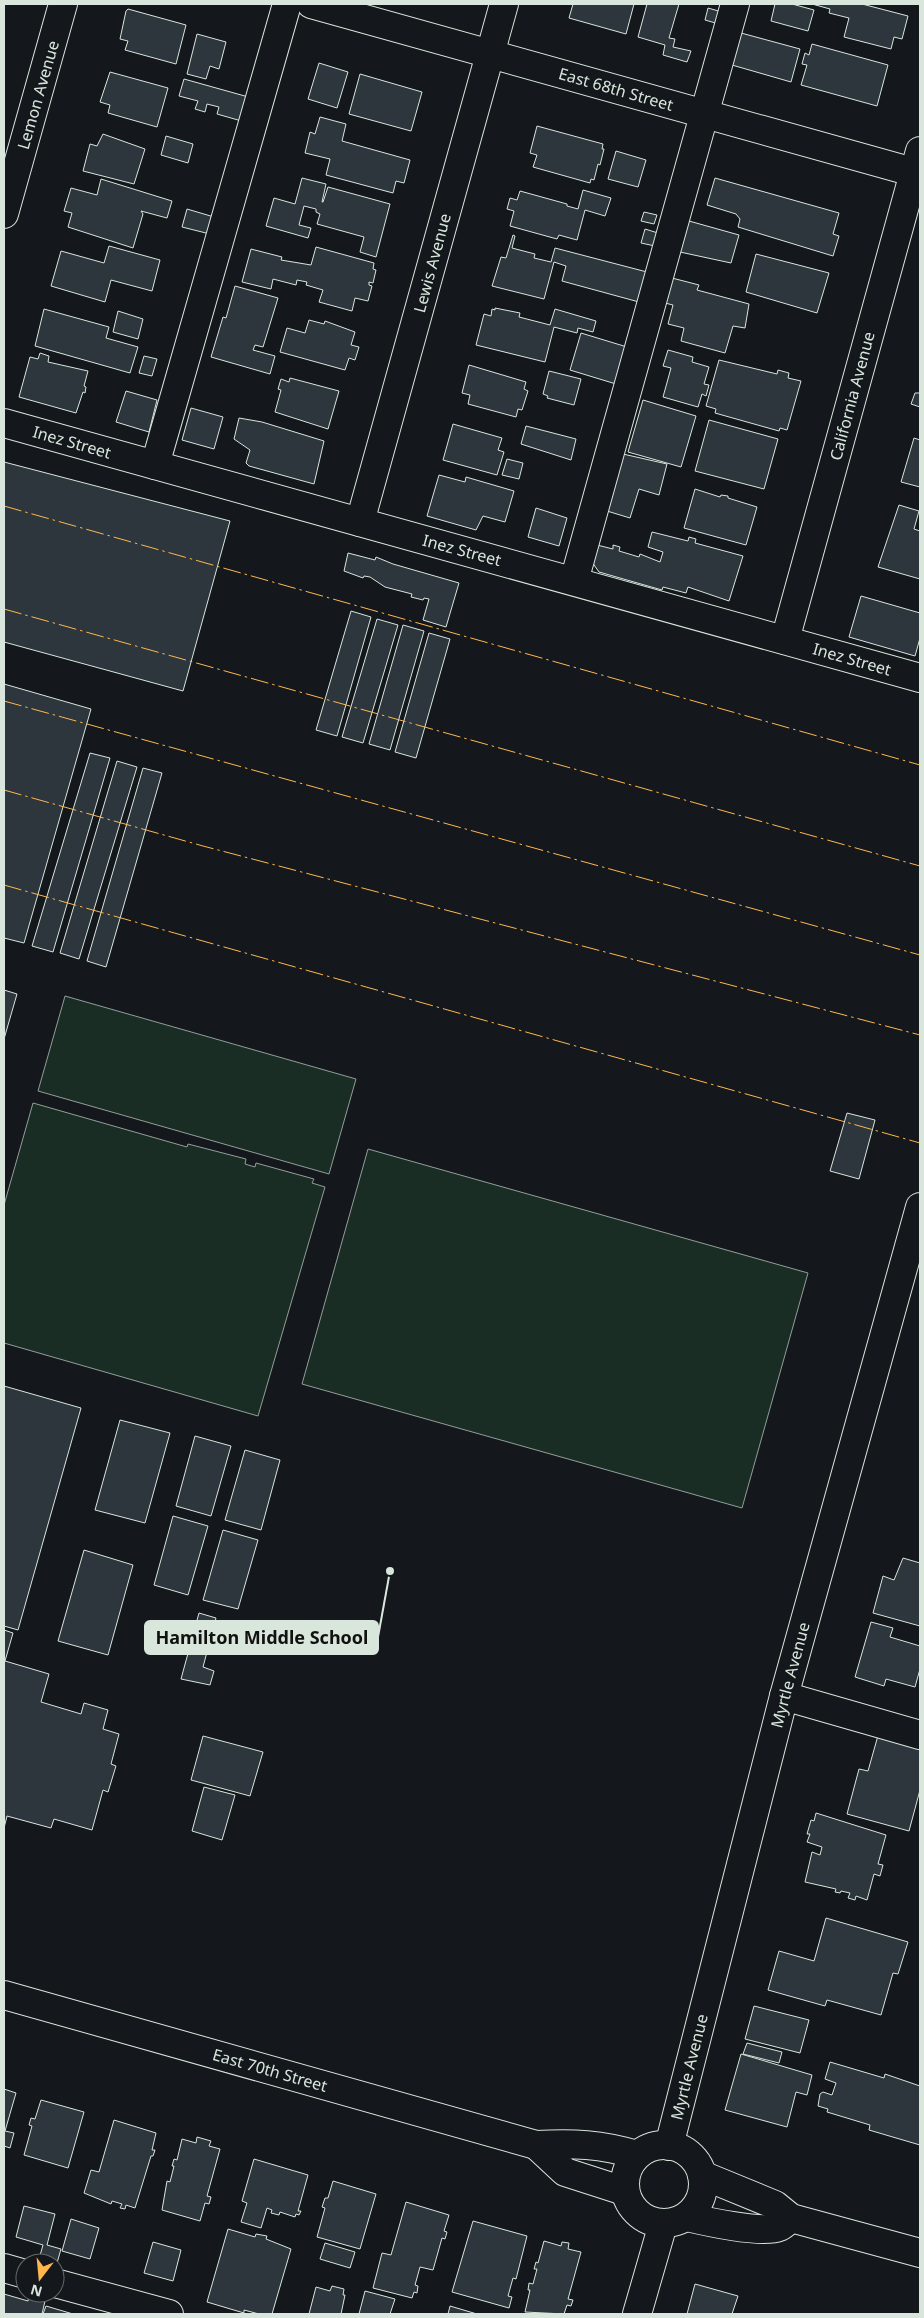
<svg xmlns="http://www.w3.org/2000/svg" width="924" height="2318" font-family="'Noto Sans',sans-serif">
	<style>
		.green { fill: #1a2d24; stroke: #939e99 }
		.building { fill: #2c363c; stroke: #d8e6dc }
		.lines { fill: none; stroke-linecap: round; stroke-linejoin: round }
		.minor-casing { stroke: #d8e6dc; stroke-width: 30 }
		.minor { stroke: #14181c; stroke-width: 28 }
		.power { stroke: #ffb74d; stroke-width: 1; stroke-dasharray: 18 4 2.5 4; stroke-linecap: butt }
		.labels { text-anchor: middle; stroke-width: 4; stroke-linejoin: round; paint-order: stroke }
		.street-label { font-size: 16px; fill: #d8e6dc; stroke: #14181c }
		.leader { fill: none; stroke: #d8e6dc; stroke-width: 2 }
		.callout-dot { fill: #d8e6dc; stroke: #14181c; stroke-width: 2 }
		.callout { fill: #d8e6dc; stroke: #d8e6dc; stroke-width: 2 }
		.callout-label { font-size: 18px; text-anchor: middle; font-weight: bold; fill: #111 }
	</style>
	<rect width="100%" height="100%" fill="#14181c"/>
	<g class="green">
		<polygon points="65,996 356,1079 329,1174 38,1091"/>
		<polygon points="33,1103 187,1147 188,1144 246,1159 245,1164 255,1167 256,1163 314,1179 312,1183 325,1187 258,1416 4,1343 4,1205"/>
		<polygon points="368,1149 808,1273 742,1508 302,1384"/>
	</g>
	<g class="building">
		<polygon points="573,4 634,4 626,34 569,18"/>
		<polygon points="647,4 679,4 669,38 675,39 673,47 691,51 687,62 663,55 665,45 638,37"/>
		<polygon points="775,4 792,4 814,10 808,31 771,21"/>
		<polygon points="812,4 862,4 908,16 902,39 894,37 891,49 844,37 849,18 829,13 830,9"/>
		<polygon points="708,8 722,12 719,24 705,20"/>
		<polygon points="128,9 186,25 176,64 125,50 128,41 120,39 126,11"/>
		<polygon points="741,33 800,49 791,82 732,65"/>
		<polygon points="197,34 226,42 219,69 210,66 206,79 187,74"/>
		<polygon points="812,44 888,65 877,106 801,85 807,65 802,64 805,53 809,55"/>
		<polygon points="319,63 348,72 337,108 308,99"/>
		<polygon points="110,72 168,88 157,127 108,113 110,105 100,102"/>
		<polygon points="360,74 422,92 411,131 349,114"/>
		<polygon points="184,79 252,98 245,122 217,114 219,107 207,104 205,112 195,109 198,101 179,96"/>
		<polygon points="320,117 346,124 342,141 410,160 404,183 396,181 393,193 326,175 330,159 305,153 310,132 315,134"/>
		<polygon points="537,126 603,144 602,149 604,149 600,165 598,164 594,180 591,179 590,183 533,167 537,155 530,153"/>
		<polygon points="103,134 145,149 134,184 83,171 90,144 97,146"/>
		<polygon points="166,136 193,144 188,163 161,155"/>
		<polygon points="616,151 646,160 638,187 608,179"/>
		<polygon points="302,178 326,184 322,202 323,202 328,187 390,204 376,257 360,252 364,237 317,224 320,214 316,212 316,209 304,206 299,225 311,228 308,238 266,226 274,198 295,204"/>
		<polygon points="715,178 839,213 833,234 839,236 833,256 738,227 740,219 736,214 707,205"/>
		<polygon points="101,179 172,201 167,218 141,211 143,214 133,248 68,227 72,213 64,211 71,188 97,195"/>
		<polygon points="583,190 611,198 605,216 585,210 577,240 559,235 557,239 510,226 514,211 507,209 510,198 517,200 520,191 567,204 567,206 578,209"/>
		<polygon points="187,209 214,217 210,234 182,227"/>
		<polygon points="644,212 657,215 654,224 641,221"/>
		<polygon points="689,221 739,235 731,263 680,252"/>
		<polygon points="645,229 658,233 655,246 641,243"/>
		<polygon points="513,235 515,236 512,248 535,254 534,258 551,262 555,248 647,272 639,302 562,281 566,266 554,262 544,299 492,286 501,257 506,258"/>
		<polygon points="109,246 160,260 152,291 111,280 105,302 51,286 61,251 104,263"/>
		<polygon points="316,247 374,263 373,269 376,270 373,283 369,282 369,285 372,286 368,301 355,298 352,311 319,302 323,290 306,285 307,282 297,280 296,285 273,279 271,289 242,282 251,249 282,257 281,260 311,265"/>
		<polygon points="756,254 829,273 817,313 746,292"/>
		<polygon points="672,278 699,285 697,290 749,304 745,328 733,326 725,353 681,341 684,328 668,324 673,305 665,303"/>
		<polygon points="235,286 278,298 263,347 255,345 253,350 275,356 270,374 211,357 223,317 226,318"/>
		<polygon points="495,308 520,313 519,317 550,325 555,309 596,321 593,332 578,328 577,333 554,327 545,362 476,345 484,314 491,316 492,309 495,310"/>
		<polygon points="44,309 109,327 106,338 138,347 130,373 35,346"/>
		<polygon points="118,311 143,319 138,339 113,332"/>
		<polygon points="309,320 324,324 325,321 355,332 351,345 359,347 355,360 349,358 345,370 280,352 287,328 305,333"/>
		<polygon points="581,333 627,347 616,384 570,370"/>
		<polygon points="668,350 693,357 692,362 709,367 704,384 709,385 706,396 702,394 698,407 663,397 671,368 663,366"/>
		<polygon points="40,353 49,356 48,362 88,371 84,386 86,387 85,393 83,392 76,413 19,397 30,357 38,359"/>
		<polygon points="144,356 157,359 152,376 139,373"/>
		<polygon points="719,360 777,374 778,370 789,373 788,378 801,381 787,430 780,428 779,431 715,413 716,409 706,406"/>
		<polygon points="469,365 526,382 524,389 528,391 522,410 518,409 516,417 468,404 470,395 462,393"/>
		<polygon points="549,371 581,379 574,405 547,398 548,396 543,394"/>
		<polygon points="290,378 339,391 328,429 275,412 281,390 278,389 281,379 289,382"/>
		<polygon points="126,391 157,400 149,432 116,422"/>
		<polygon points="915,393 920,393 920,407 911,404"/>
		<polygon points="643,400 696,416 681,467 628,452"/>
		<polygon points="191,408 223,417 214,449 182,440"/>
		<polygon points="239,418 262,422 324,441 314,484 249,466 246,463 250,450 234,439"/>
		<polygon points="709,420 778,439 764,489 695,471"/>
		<polygon points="453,424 502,438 498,450 504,452 497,475 443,460"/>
		<polygon points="526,426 576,439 571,460 521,444"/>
		<polygon points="914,438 920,440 920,487 901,482"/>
		<polygon points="623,454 667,464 659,495 639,489 630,518 607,511"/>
		<polygon points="507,459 523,463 519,479 502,475"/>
		<polygon points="4,462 230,521 183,691 4,642"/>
		<polygon points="439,475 465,482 466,477 514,491 505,522 483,516 476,530 427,516"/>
		<polygon points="695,489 720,497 721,495 728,496 728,498 757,507 746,545 684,528"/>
		<polygon points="899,505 919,511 914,529 920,531 920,579 878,567"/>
		<polygon points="536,508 567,518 559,546 528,537"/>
		<polygon points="652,532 688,541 689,537 696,539 695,543 743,556 729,601 688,587 686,593 663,587 662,590 599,572 592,562 597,545 613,549 613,545 620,547 619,551 639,557 640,554 660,562 663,552 648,547"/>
		<polygon points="348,553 375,560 376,557 393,564 459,583 446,627 423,620 429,599 424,598 423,600 411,597 412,594 385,587 370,577 364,576 363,578 344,571"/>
		<polygon points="861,596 920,613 920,638 915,656 849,637"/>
		<polygon points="351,611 371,617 337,736 316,730"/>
		<polygon points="377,619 398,625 363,743 342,737"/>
		<polygon points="403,625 424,631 390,750 369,744"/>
		<polygon points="429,633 450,639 416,758 395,752"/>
		<polygon points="4,684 91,709 24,943 4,938"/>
		<polygon points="90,753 110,758 53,952 32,946"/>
		<polygon points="117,761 137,767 79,959 60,953"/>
		<polygon points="143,768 162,773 106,967 87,961"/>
		<polygon points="4,990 17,994 4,1039"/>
		<polygon points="847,1113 875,1120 859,1179 830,1171"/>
		<polygon points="4,1386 81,1408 18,1630 4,1626"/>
		<polygon points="120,1420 170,1433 145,1523 95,1510"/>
		<polygon points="195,1436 231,1446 211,1516 176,1506"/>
		<polygon points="245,1450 280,1460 261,1530 225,1520"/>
		<polygon points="173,1516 208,1526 188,1595 154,1585"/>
		<polygon points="223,1530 258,1540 238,1609 203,1600"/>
		<polygon points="84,1550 133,1565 108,1655 58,1641"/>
		<polygon points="903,1558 920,1563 920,1626 873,1613 883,1576 894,1580"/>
		<polygon points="199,1613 216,1618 203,1667 214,1671 210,1685 181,1679"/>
		<polygon points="871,1622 893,1628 890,1637 920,1646 920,1669 915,1687 886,1679 884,1686 855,1677"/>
		<polygon points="4,1630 13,1633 5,1661 49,1674 41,1702 81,1714 84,1703 108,1710 103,1729 119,1734 111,1764 116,1766 108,1792 103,1790 92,1830 54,1819 51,1828 7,1816 4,1828"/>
		<polygon points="879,1732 920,1743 920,1790 909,1831 847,1814 859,1769 868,1771"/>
		<polygon points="203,1736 263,1752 250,1796 191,1780"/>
		<polygon points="204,1787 235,1795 222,1840 192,1831"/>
		<polygon points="816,1813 886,1835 878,1864 883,1865 880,1876 874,1874 867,1900 856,1896 855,1900 848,1898 850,1893 841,1891 840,1893 835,1892 836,1889 805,1882 812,1852 820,1855 822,1847 807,1842 810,1834 807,1834 811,1820 814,1821"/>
		<polygon points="826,1918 908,1942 898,1974 893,1973 881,2015 827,2000 825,2006 768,1990 779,1951 814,1961"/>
		<polygon points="754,2006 809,2020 800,2053 745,2039"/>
		<polygon points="747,2043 782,2052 779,2063 743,2054"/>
		<polygon points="741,2054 812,2075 807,2095 796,2092 787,2127 725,2110"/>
		<polygon points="830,2062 884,2078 885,2074 920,2086 920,2145 869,2130 870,2125 827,2112 828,2109 818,2106 820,2094 823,2092 832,2095 836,2083 825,2079"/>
		<polygon points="4,2089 16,2093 5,2131 14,2133 10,2148 4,2146 4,2149"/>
		<polygon points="41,2100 84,2112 68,2168 24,2155 32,2126 29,2125 31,2118 35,2119"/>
		<polygon points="114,2120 156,2133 152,2150 155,2150 153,2156 151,2156 135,2208 126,2205 125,2209 120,2208 122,2204 112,2201 111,2204 84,2193 91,2170 99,2172"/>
		<polygon points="197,2137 211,2141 209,2146 220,2149 207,2196 211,2197 209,2204 205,2203 200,2221 162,2210 167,2181 170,2182 174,2166 172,2166 174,2159 177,2160 182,2139 196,2143"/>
		<polygon points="254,2159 308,2175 298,2211 301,2211 299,2215 296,2214 295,2217 280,2212 279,2215 271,2213 272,2210 267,2208 261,2228 241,2222 247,2203 242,2201"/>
		<polygon points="333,2181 376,2194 360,2249 317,2237 325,2208 322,2207 325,2198 328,2198"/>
		<polygon points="406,2202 449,2215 444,2231 447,2232 445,2239 442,2238 433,2270 420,2267 415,2285 418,2286 417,2293 414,2292 412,2298 373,2288 382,2253 391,2255"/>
		<polygon points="24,2206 55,2214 47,2245 61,2249 57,2263 39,2259 43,2245 16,2237"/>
		<polygon points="71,2219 99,2228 90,2259 62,2251"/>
		<polygon points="473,2221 527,2236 516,2279 513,2278 508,2296 512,2297 509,2308 452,2292"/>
		<polygon points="228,2229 255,2237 256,2234 267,2236 266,2239 291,2249 272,2314 259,2314 244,2310 244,2313 207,2302"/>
		<polygon points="544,2241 561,2246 562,2242 569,2243 568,2249 581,2252 568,2299 573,2300 571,2306 567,2305 564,2314 525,2312 530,2290 528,2290 529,2283 533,2284 537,2269 534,2269 536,2262 538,2263"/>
		<polygon points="153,2242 181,2250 173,2281 144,2273"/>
		<polygon points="325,2243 355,2252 350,2268 320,2259"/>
		<polygon points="695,2284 738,2296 732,2314 687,2314"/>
		<polygon points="332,2286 344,2289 343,2295 345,2295 341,2314 309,2314 316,2287 330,2291"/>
		<polygon points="365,2291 395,2299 390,2314 359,2314"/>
		<polygon points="4,2294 28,2301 29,2296 45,2301 42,2314 4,2314"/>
		<polygon points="46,2306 73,2314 43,2314"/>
		<polygon points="450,2306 477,2314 448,2314"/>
	</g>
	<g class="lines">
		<defs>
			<g id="minor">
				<polyline points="311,4 920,174"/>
				<polyline points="4,214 63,4"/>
				<polyline points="4,423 920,678"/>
				<polyline points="155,465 287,4"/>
				<polyline points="360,522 504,4"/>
				<polyline points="574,581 735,4"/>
				<polyline points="785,640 920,151"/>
				<polyline points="784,1696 920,1735"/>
				<path d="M 4,1995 L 536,2145 C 573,2143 601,2144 637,2155"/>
				<circle cx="664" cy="2184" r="39"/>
				<polyline points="536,2145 565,2172 624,2191"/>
				<polyline points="669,2146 784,1696 920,1207"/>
				<polyline points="702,2175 775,2205 791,2218 920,2253"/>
				<path d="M 687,2217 C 704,2221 763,2234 779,2227 C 783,2226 788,2220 791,2218"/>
				<polyline points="4,2268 25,2274"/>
				<polyline points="55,2283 169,2314"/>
				<polyline points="637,2314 663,2224"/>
			</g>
		</defs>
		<use href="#minor" class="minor-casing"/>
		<use href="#minor" class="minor"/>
		<g class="power">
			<polyline points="4,506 920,765"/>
			<polyline points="4,609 920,866"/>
			<polyline points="4,701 920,955"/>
			<polyline points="4,790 203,846 920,1035"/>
			<polyline points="4,885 920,1143"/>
		</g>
	</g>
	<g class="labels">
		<g class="street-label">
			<text transform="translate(616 89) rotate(16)" y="6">East 68th Street</text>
			<text transform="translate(38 95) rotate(-74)" y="6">Lemon Avenue</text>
			<text transform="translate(432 263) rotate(-75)" y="6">Lewis Avenue</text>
			<text transform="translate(852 396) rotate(-75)" y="6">California Avenue</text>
			<text transform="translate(72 442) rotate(16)" y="6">Inez Street</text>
			<text transform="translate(462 550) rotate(15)" y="6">Inez Street</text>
			<text transform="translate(852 659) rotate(16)" y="6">Inez Street</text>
			<text transform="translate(790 1675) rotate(-75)" y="6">Myrtle Avenue</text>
			<text transform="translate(689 2067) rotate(-76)" y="6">Myrtle Avenue</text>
			<text transform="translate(270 2070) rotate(16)" y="6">East 70th Street</text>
		</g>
	</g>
	<path class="leader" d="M390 1571L378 1637"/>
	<circle class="callout-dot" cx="390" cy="1571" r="5"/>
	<rect class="callout" x="145" y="1621" width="233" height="33" rx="5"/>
	<g class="callout-label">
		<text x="262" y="1644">Hamilton Middle School</text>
	</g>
	<rect width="924" height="2318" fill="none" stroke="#d8e6dc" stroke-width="10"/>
	<g transform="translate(40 2278) rotate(196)"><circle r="24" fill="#14181c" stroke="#626a69"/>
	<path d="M0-4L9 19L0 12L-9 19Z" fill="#ffb74d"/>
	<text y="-8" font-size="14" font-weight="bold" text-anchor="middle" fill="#d8e6dc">N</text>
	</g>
</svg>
